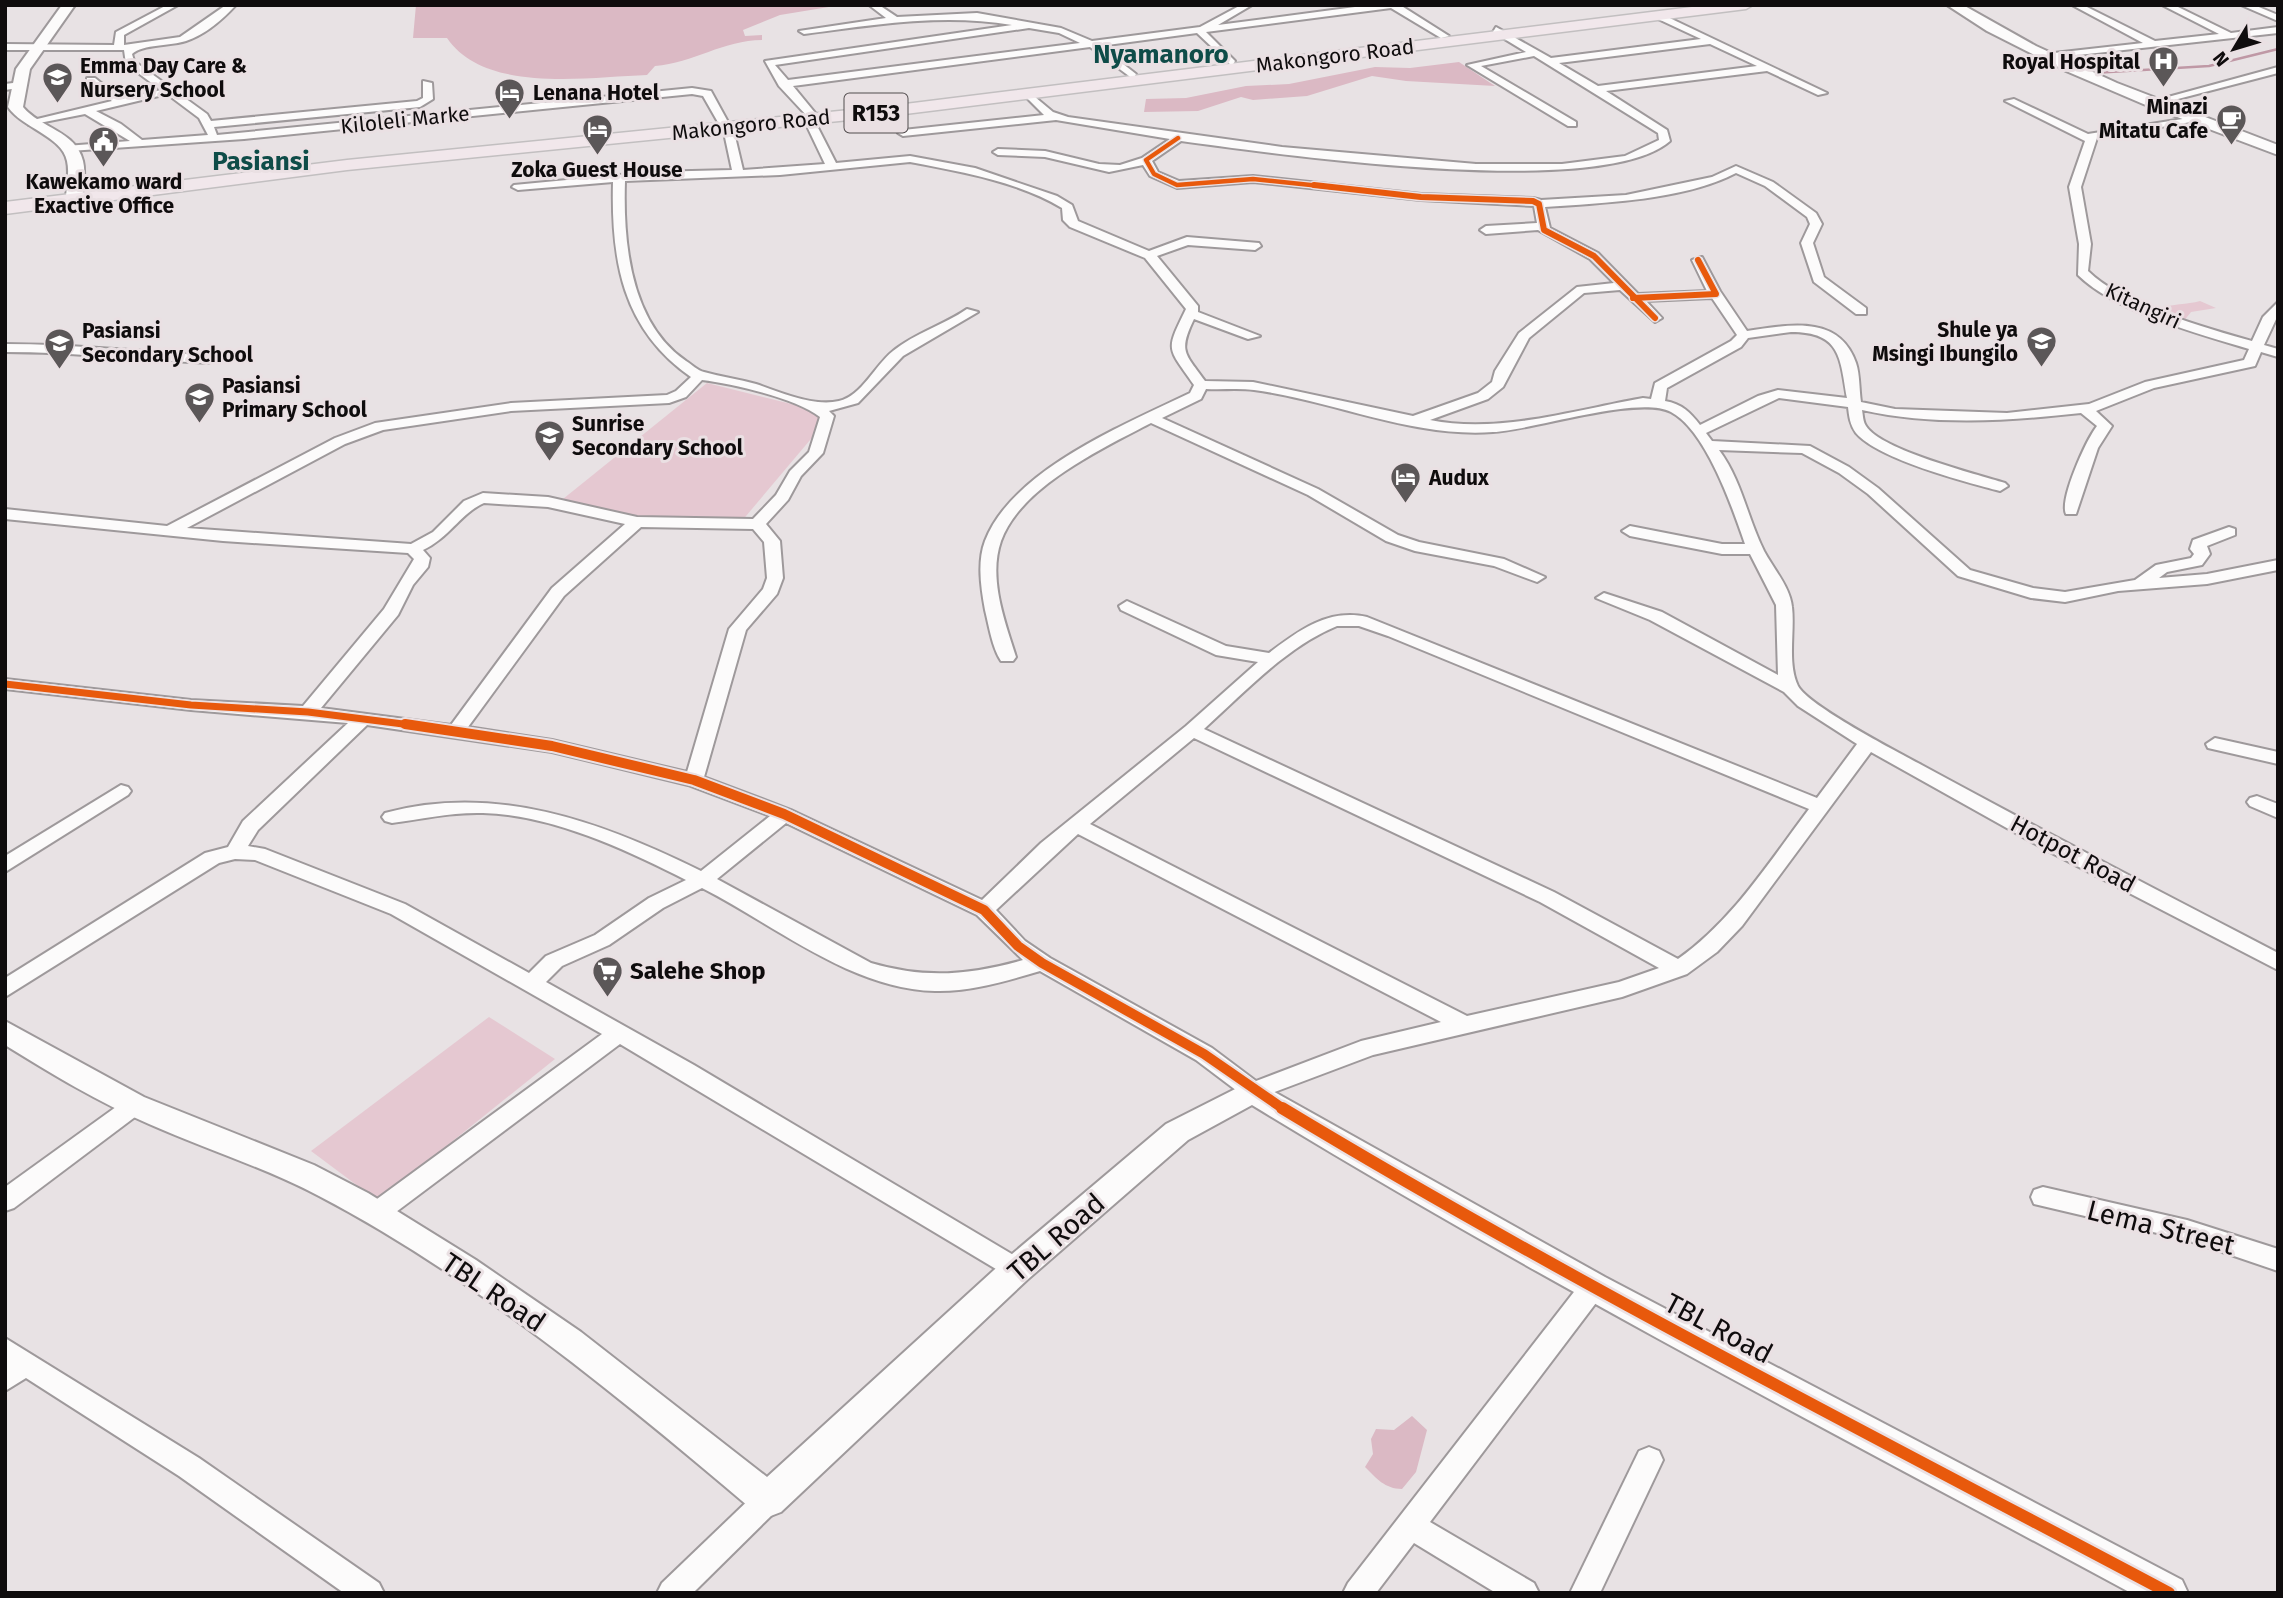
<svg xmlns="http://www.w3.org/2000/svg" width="2283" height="1598" font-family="'Fira Sans',sans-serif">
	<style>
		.green { fill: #e5c8d1 }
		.forest { fill: #dbb9c4 }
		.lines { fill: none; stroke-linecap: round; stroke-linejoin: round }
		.stream { stroke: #bf98a5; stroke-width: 2.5 }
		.minor-casing { stroke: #9e999b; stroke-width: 4 }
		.tertiary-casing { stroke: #9e999b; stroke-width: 4 }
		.secondary-casing { stroke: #9e999b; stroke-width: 4 }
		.primary-casing { stroke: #c2bfc0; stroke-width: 3 }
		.minor { fill: #fcfbfb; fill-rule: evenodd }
		.tertiary { fill: #fcfbfb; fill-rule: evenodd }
		.secondary { fill: #fcfbfb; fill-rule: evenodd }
		.primary { fill: #f1e7eb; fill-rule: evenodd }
		.cycleway-far4-casing { stroke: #eae0e3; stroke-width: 7 }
		.cycleway-far3-casing { stroke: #eae0e3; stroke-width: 9 }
		.cycleway-far2-casing { stroke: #eae0e3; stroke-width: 10 }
		.cycleway-far1-casing { stroke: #eae0e3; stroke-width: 14 }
		.cycleway-casing { stroke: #eae0e3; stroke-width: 17 }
		.cycleway-far4 { stroke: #e8590c; stroke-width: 4.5 }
		.cycleway-far3 { stroke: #e8590c; stroke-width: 6 }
		.cycleway-far2 { stroke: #e8590c; stroke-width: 7 }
		.cycleway-far1 { stroke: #e8590c; stroke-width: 10 }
		.cycleway { stroke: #e8590c; stroke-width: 12 }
		.labels { text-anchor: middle; stroke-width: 6; stroke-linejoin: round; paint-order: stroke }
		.far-street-label { font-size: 21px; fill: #0f0c0d; stroke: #eae0e3 }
		.far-poi-label { font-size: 21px; font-weight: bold; fill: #0f0c0d; stroke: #eae0e3; text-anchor: start }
		.shield { fill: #eae0e3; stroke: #514c4d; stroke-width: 2 }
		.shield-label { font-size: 23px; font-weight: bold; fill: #0f0c0d }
		.street-label { font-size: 24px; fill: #0f0c0d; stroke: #eae0e3 }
		.poi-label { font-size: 24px; font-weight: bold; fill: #0f0c0d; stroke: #eae0e3; text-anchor: start }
		.far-district-label { font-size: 26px; font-weight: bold; fill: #0e4c48; stroke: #eae0e3 }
		.near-street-label { font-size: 28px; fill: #0f0c0d; stroke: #eae0e3 }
	</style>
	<rect width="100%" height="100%" fill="#e8e2e4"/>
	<g class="green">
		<path d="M 2200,301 L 2216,308 L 2191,312 L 2183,322 L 2160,309 C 2172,303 2187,305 2200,301 Z"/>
		<polygon points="707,383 832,414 741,522 637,520 563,499"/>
		<polygon points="489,1017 555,1059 378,1201 311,1151"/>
	</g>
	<g class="forest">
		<path d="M 416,5 L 841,5 L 780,15 L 743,30 L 745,36 L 762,35 L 762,40 C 724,40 693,63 655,66 L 647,75 C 587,77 485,94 447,38 L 413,38 Z"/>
		<polygon points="1459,62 1495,86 1406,81 1372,76 1307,96 1253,100 1241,97 1198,111 1144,112 1146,99 1186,98 1246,86 1289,84 1375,67 1410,68"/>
		<path d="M 1412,1416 L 1427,1430 L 1416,1472 L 1402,1489 C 1385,1489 1376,1478 1365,1467 L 1373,1454 L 1371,1439 L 1376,1429 L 1394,1430 Z"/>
	</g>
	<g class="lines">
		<polyline class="stream" points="2093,73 2209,66 2278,49"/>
		<defs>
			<g id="minor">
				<path d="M 167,5 L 178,5 L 124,35 L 124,45 L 180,37 L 226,5 L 236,5 C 223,19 205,35 186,41 C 171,46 143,44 132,54 L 134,61 L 207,114 L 211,121 L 417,101 L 423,98 L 423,81 L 432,83 L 433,99 L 420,107 L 214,127 L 217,135 L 692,88 L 711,91 L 728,122 L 719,124 L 703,96 L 692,94 L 244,139 L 70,151 L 66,150 L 66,146 L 130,141 L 85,114 L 29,125 L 29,121 L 112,101 L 87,82 L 87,78 L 95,78 L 121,99 L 161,90 L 126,64 L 124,50 L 5,50 L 5,44 L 114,45 L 116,32 ZM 167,94 L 199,118 L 208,135 L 142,140 L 121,124 L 96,111 Z"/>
				<path d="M 869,5 L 879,5 L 897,17 L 977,13 L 1061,28 L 1092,41 L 1200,27 L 1241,5 L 1252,5 L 1218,25 L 1370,5 L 1400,5 L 1449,36 L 1441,38 L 1391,8 L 1206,32 L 1235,61 L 1232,66 L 1197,33 L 1100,46 L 1136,74 L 1133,79 L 1090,47 L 793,86 L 816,114 L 807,116 L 779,86 L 765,61 L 1012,25 C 943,13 872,25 804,34 L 799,31 L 886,18 ZM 1029,28 L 1059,33 L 1080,43 L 788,80 L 775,65 Z"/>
				<polygon points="2072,5 2083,5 2155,41 2219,34 2162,5 2174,5 2231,33 2278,27 2278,33 2042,59 2045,54 2143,43"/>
				<polygon points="2241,5 2254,5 2278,15 2278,21"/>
				<path d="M 1659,13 L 1827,93 L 1818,95 L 1767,71 L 1606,91 L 1667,130 L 1670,141 C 1602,201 1276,154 1181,141 L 1152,161 L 1158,172 L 1179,181 L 1253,176 L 1421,194 L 1533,198 L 1541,200 L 1626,195 L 1712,177 L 1736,166 L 1773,182 L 1816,213 L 1822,224 L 1813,243 L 1824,277 L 1866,308 L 1866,314 L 1856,314 L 1814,282 L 1801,243 L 1810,224 L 1807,217 L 1765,186 L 1736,173 C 1685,200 1603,203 1545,207 L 1550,228 L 1598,253 L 1638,294 L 1707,291 L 1692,260 L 1702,257 L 1720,291 L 1747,331 C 1789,325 1839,314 1856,363 C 1860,375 1859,389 1861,402 L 1895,409 L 2007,413 L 2089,404 L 2145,382 L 2244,360 L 2249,349 C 2199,334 2114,311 2078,275 L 2079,244 L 2069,187 L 2085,141 L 2005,101 L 2014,99 L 2088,134 L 2195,117 L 2196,119 L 2191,122 L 2097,138 L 2081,187 L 2091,244 L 2088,271 C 2122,305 2206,328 2252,341 L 2263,317 L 2278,302 L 2278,315 L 2264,345 L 2278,349 L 2278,357 L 2261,352 L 2255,366 L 2154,388 L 2096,411 L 2112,426 L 2098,448 L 2076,514 L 2066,514 C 2059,500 2086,440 2097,426 L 2081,413 C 2008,421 1934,426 1862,410 C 1863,415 1863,422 1866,426 C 1881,450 1976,474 2005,483 L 2008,486 L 2000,491 C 1965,482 1878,459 1856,433 C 1850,425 1849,416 1848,407 L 1779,398 L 1706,433 L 1712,441 L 1810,446 L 1849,467 L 1878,488 L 1970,570 L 2033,588 L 2065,592 L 2135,580 L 2156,565 L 2191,558 L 2194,554 L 2190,549 L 2193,540 L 2229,527 L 2235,529 L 2235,535 L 2207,546 L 2210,554 L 2202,565 L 2167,572 L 2159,578 L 2207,574 L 2278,560 L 2278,570 L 2207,584 L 2118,591 L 2065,602 L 2031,598 L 1958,576 L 1868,494 L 1839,473 L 1802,453 L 1719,450 C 1742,481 1747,517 1764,551 C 1773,568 1790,587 1792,607 C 1795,631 1787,663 1798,686 C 1809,706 1894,750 1918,763 C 2037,828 2157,890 2278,953 L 2278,970 L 2048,851 L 1871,752 L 1742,926 L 1717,952 L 1687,974 L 1622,997 L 1373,1055 L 1253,1100 L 1245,1097 L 1196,1060 L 1040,971 C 1006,981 970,992 935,991 C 851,989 775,925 702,888 L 663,908 L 609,945 L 562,966 L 546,982 L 694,1065 L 1025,1262 L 1029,1270 L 1025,1278 L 1016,1281 L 620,1044 L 384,1221 L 375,1224 L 366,1221 L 363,1214 L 366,1207 L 602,1034 L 391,914 L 255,860 L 235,859 L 219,863 L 5,997 L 5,978 L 205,853 L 228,847 L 243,821 L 348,723 L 191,710 L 5,689 L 5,679 L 191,700 L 303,706 L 384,609 L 414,559 L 408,553 L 223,541 L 5,519 L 5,509 L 167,526 L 335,438 L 375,423 L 511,403 L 667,395 L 676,391 L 691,377 C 622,329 611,260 613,182 L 518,190 L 512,187 L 514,185 L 651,172 L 732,170 L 723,128 L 728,125 L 733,128 L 743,170 L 825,164 L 804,120 L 813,118 L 836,163 L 910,156 L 975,168 L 1057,196 L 1072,205 L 1078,221 L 1149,251 L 1187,237 L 1259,243 L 1261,246 L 1255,250 L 1188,245 L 1157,256 L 1198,306 L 1198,312 L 1260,336 L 1248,339 L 1194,319 C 1178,352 1185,353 1205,381 L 1253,382 L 1413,416 L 1478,393 L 1492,382 L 1495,371 L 1519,333 L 1577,287 L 1614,283 L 1590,259 L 1538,230 L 1486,234 L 1480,230 L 1486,226 L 1537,223 L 1534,206 L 1421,200 L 1253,182 L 1177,188 L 1150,176 L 1143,165 L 1109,172 L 1045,157 L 998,155 L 993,152 L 998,149 L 1045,151 L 1099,164 L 1120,165 L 1142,158 L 1170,139 L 1056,120 L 903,136 L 898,133 L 903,130 L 1044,115 L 1024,95 L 1029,92 L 1053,112 L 1068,117 L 1282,147 L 1476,164 L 1562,164 L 1625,156 L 1659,140 L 1658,133 L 1534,56 L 1481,66 L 1576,122 L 1576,126 L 1568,126 L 1467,65 L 1526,52 L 1493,32 L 1496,27 L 1551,58 L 1701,39 L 1656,18 ZM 1710,44 L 1757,66 L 1598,86 L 1559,63 ZM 910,162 C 961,172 1017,181 1062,208 L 1063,220 L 1070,227 L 1145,258 L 1186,309 C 1165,352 1167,346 1194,385 L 1190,393 C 1126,424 1012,470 985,541 C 977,562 981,588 985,610 C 989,626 992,647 1001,661 L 1013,661 L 1016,657 C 1005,622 988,578 1001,541 C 1020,487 1103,448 1151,423 L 1308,495 L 1386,541 L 1415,551 L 1494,566 L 1537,582 L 1545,577 L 1504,559 L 1419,542 L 1398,535 L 1318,489 L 1162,418 L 1201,399 L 1206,389 C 1222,390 1238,388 1254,390 C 1335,401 1412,438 1493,432 C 1534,430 1638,395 1671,412 C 1706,430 1733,509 1745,544 L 1722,544 L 1630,526 L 1622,531 L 1630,536 L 1722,554 L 1750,554 L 1776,605 L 1778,675 L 1662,612 L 1604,593 L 1596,598 L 1650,620 L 1784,692 L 1798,706 L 1857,744 L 1817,798 L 1367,617 C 1328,608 1298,631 1269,653 L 1226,646 L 1127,601 L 1119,606 L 1121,610 L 1216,655 L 1258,662 L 1186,726 L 1041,843 L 982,900 L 791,810 L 704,777 L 746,630 L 777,594 L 783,578 L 780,541 L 766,524 L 788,500 L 801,476 L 823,453 L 834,416 L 829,411 L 858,403 L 903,356 L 978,312 L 967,309 C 944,325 915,333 893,351 C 875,365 862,396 839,401 C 813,407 780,392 756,384 C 739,379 721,377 704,372 C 698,371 691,364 686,361 C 630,323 623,242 625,181 L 780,175 ZM 1620,290 L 1655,322 L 1662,318 L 1646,301 L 1712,298 L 1737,335 L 1731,341 L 1655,383 L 1651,399 L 1643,398 C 1575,410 1499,434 1430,420 L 1488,399 L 1503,387 L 1529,338 L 1584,293 ZM 1791,332 C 1841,332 1840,358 1847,398 L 1778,390 L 1758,396 L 1700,425 C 1690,412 1682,404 1665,401 L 1667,388 L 1741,347 L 1748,338 ZM 702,380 C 733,384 796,398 820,417 L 809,452 L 790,471 L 776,495 L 753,519 L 637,517 L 548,497 L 483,493 L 464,501 L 433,532 L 411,544 L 187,528 L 345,444 L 383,430 L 511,411 L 669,403 L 686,397 ZM 484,503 L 548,507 L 625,524 L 552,588 L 451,725 L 321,708 L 398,615 L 413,585 L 428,567 L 430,558 L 423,550 C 449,538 461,513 484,503 ZM 641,527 L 753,529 L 764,542 L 767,578 L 763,589 L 729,629 L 687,772 L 552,740 L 468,727 L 564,596 ZM 1337,626 L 1359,626 L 1388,636 L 1809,809 C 1769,862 1733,920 1678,959 L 1554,892 L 1204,729 C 1245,692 1286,647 1337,626 ZM 367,725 L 552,752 L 688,785 L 770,816 L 701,871 C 602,822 496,783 385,813 L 382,817 L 385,821 L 392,823 C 422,819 452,812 483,813 C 552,815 625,849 686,880 L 649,898 L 595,935 L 546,956 L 529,973 L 405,904 L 265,849 L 248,846 L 258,830 ZM 1194,738 L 1540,902 L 1659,968 L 1619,982 L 1467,1016 L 1090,824 ZM 786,823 L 977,915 L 1023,960 C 970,975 925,979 871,963 L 717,879 ZM 1078,834 L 1441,1022 L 1361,1041 L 1256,1081 L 1212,1048 L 1050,958 L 1025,941 L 996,910 Z"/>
				<polygon points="2278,67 2278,73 2151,106 2146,103"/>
				<polygon points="21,82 25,87 5,90 5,84"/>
				<path d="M 5,344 C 73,344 141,352 209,355 L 216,359 L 209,363 C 141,360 73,352 5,352 Z"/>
				<polygon points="2215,738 2278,752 2278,764 2208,748 2206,744"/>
				<polygon points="121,785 128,787 131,791 128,795 5,872 5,856"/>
				<polygon points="2257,796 2278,804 2278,818 2250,806 2247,802 2250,798"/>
				<polygon points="135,1096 143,1099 147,1105 143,1111 14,1208 5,1211 5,1187 127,1099"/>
				<polygon points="2043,1187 2187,1220 2278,1249 2278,1271 2187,1240 2034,1204 2031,1197 2034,1190"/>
				<polygon points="1593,1276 1602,1279 1606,1287 1602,1295 1430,1522 1534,1583 1539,1593 1496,1593 1414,1543 1376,1593 1343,1593 1348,1583 1584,1279"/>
				<polygon points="5,1338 199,1458 379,1583 384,1593 344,1593 179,1476 26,1378 5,1391"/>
				<polygon points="1649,1447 1659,1451 1663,1460 1600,1593 1570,1593 1639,1451"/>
				<polygon points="768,1487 778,1491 782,1500 778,1509 693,1593 657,1593 662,1583 758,1491"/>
			</g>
			<path id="tertiary" d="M 5,1021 L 144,1097 L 314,1165 L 368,1193 L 476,1260 L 581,1332 L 767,1477 L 1005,1260 L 1166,1124 L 1253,1080 L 1605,1277 L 2182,1580 L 2188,1593 L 2131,1593 C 1836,1434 1538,1280 1252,1105 L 1188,1140 L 1027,1280 L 781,1512 L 768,1517 L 755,1512 C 622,1399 474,1277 319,1196 C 264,1167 205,1149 149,1124 C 98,1102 52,1074 5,1045 Z"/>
			<g id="secondary">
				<path d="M 62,5 L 75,5 L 30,69 L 23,107 C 40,128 76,131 83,161 C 86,173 83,188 82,200 L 74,205 L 66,200 C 66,188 70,174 67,161 C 62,136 22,128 8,107 L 16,69 Z"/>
				<polygon points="1947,5 1963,5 2036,46 2117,83 2278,145 2278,155 2148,106 2066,71 1987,31"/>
			</g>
			<polygon id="primary" points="1708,5 1753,5 1746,9 889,116 347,170 5,214 5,202 347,160 889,106"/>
		</defs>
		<use href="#minor" class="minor-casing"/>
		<use href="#tertiary" class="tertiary-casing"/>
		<use href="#secondary" class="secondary-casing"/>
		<use href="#primary" class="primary-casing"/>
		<use href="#minor" class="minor"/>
		<use href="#tertiary" class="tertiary"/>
		<use href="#secondary" class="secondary"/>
		<use href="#primary" class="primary"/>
		<defs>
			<polyline id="cycleway-far4" points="1178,138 1146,160 1154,174 1177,185 1253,179 1330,187"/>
			<g id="cycleway-far3">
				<polyline points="1314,185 1421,197 1533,201 1539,204 1544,230 1594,256 1655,318"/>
				<polyline points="1633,298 1716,294 1698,260"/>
			</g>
			<polyline id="cycleway-far2" points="5,684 191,705 308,712 419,726"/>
			<polyline id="cycleway-far1" points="405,724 552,746 694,780 784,814 984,910 1018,946 1042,963 1204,1054 1285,1110"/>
			<path id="cycleway" d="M 1282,1108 C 1570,1282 1872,1435 2169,1593"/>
		</defs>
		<use href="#cycleway-far4" class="cycleway-far4-casing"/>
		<use href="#cycleway-far3" class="cycleway-far3-casing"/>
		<use href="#cycleway-far2" class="cycleway-far2-casing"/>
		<use href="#cycleway-far1" class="cycleway-far1-casing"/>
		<use href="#cycleway" class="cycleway-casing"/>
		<use href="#cycleway-far4" class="cycleway-far4"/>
		<use href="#cycleway-far3" class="cycleway-far3"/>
		<use href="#cycleway-far2" class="cycleway-far2"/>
		<use href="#cycleway-far1" class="cycleway-far1"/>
		<use href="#cycleway" class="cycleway"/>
	</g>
	<defs>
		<symbol id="hospital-pin" viewBox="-11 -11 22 30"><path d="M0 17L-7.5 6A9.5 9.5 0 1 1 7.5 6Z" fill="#5b5758" stroke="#eae0e3"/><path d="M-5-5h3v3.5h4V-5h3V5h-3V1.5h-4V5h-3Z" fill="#fff"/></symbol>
		<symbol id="school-pin" viewBox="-11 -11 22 30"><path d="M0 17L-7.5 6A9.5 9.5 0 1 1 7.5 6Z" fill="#5b5758" stroke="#eae0e3"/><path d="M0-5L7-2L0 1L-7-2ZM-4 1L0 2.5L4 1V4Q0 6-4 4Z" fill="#fff"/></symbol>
		<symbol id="hotel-pin" viewBox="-11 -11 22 30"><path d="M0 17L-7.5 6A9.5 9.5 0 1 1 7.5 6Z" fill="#5b5758" stroke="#eae0e3"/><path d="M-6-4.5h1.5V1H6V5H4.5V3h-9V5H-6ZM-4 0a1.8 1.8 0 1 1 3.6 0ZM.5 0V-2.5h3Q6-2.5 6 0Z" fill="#fff"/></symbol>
		<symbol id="cafe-pin" viewBox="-11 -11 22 30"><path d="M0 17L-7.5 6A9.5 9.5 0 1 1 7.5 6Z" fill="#5b5758" stroke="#eae0e3"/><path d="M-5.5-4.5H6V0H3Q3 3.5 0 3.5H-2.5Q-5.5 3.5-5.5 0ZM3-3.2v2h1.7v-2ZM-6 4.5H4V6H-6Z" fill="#fff"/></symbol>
		<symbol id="civic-pin" viewBox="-11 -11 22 30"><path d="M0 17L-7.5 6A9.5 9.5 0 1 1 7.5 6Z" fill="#5b5758" stroke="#eae0e3"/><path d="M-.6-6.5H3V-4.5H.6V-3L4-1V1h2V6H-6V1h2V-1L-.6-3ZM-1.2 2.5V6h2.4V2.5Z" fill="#fff"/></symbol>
		<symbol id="supermarket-pin" viewBox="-11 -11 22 30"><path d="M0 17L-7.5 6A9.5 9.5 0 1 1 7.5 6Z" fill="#5b5758" stroke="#eae0e3"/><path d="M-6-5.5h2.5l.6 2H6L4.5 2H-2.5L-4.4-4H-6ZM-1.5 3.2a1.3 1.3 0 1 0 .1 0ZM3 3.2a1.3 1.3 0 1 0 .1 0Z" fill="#fff"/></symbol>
	</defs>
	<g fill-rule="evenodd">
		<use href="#hospital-pin" x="2146" y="44" width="35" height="47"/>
		<use href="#school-pin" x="40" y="60" width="35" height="47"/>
		<use href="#hotel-pin" x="492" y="76" width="35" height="47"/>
		<use href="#cafe-pin" x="2214" y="102" width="35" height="47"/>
		<use href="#hotel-pin" x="580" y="112" width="35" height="47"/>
		<use href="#civic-pin" x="86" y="124" width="35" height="47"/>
		<use href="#school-pin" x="2024" y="324" width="35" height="47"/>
		<use href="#school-pin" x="42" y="326" width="35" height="47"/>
		<use href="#school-pin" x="182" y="380" width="35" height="47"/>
		<use href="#school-pin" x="532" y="418" width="35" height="47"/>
		<use href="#hotel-pin" x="1388" y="460" width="35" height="47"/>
		<use href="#supermarket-pin" x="590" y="954" width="35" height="47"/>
	</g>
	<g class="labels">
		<g class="far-street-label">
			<text transform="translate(1335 56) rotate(-7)" y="7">Makongoro Road</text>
			<text transform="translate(405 120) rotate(-6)" y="7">Kiloleli Marke</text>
			<text transform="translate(751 125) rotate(-6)" y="7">Makongoro Road</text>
			<text transform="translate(2143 306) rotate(25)" y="7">Kitangiri</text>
		</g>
		<g class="far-poi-label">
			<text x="2140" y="69" text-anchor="end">Royal Hospital</text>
			<text x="80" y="73">Emma Day Care &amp;<tspan x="80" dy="24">Nursery School</tspan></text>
			<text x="533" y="100">Lenana Hotel</text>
			<text x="2208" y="114" text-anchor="end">Minazi<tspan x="2208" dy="24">Mitatu Cafe</tspan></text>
			<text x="597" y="177" text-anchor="middle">Zoka Guest House</text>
			<text x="104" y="189" text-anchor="middle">Kawekamo ward<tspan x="104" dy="24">Exactive Office</tspan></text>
			<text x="2018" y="337" text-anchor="end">Shule ya<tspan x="2018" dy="24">Msingi Ibungilo</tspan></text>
			<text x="82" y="338">Pasiansi<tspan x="82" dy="24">Secondary School</tspan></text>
			<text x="222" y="393">Pasiansi<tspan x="222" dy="24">Primary School</tspan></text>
			<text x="572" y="431">Sunrise<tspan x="572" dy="24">Secondary School</tspan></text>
			<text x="1429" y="485">Audux</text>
		</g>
		<rect class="shield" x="844.5" y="93.5" width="63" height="39" rx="5"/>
		<g class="shield-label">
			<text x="876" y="121">R153</text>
		</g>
		<g class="street-label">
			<text transform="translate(2073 854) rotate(28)" y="8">Hotpot Road</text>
		</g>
		<g class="poi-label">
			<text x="630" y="979">Salehe Shop</text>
		</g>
		<g class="far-district-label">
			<text x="1161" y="63">Nyamanoro</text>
			<text x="261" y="170">Pasiansi</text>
		</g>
		<g class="near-street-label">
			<text transform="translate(2161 1227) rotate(14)" y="10">Lema Street</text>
			<text transform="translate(1056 1237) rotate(-41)" y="10">TBL Road</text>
			<text transform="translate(494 1292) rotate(34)" y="10">TBL Road</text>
			<text transform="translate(1719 1328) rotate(28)" y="10">TBL Road</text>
		</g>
	</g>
	<rect width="2283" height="1598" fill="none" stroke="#0f0c0d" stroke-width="14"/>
	<g transform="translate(2234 49) rotate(232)" stroke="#eae0e3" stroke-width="5" paint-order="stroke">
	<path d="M0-5L12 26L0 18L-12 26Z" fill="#0f0c0d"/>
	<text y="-10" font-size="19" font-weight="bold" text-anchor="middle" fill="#0f0c0d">N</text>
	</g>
</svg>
